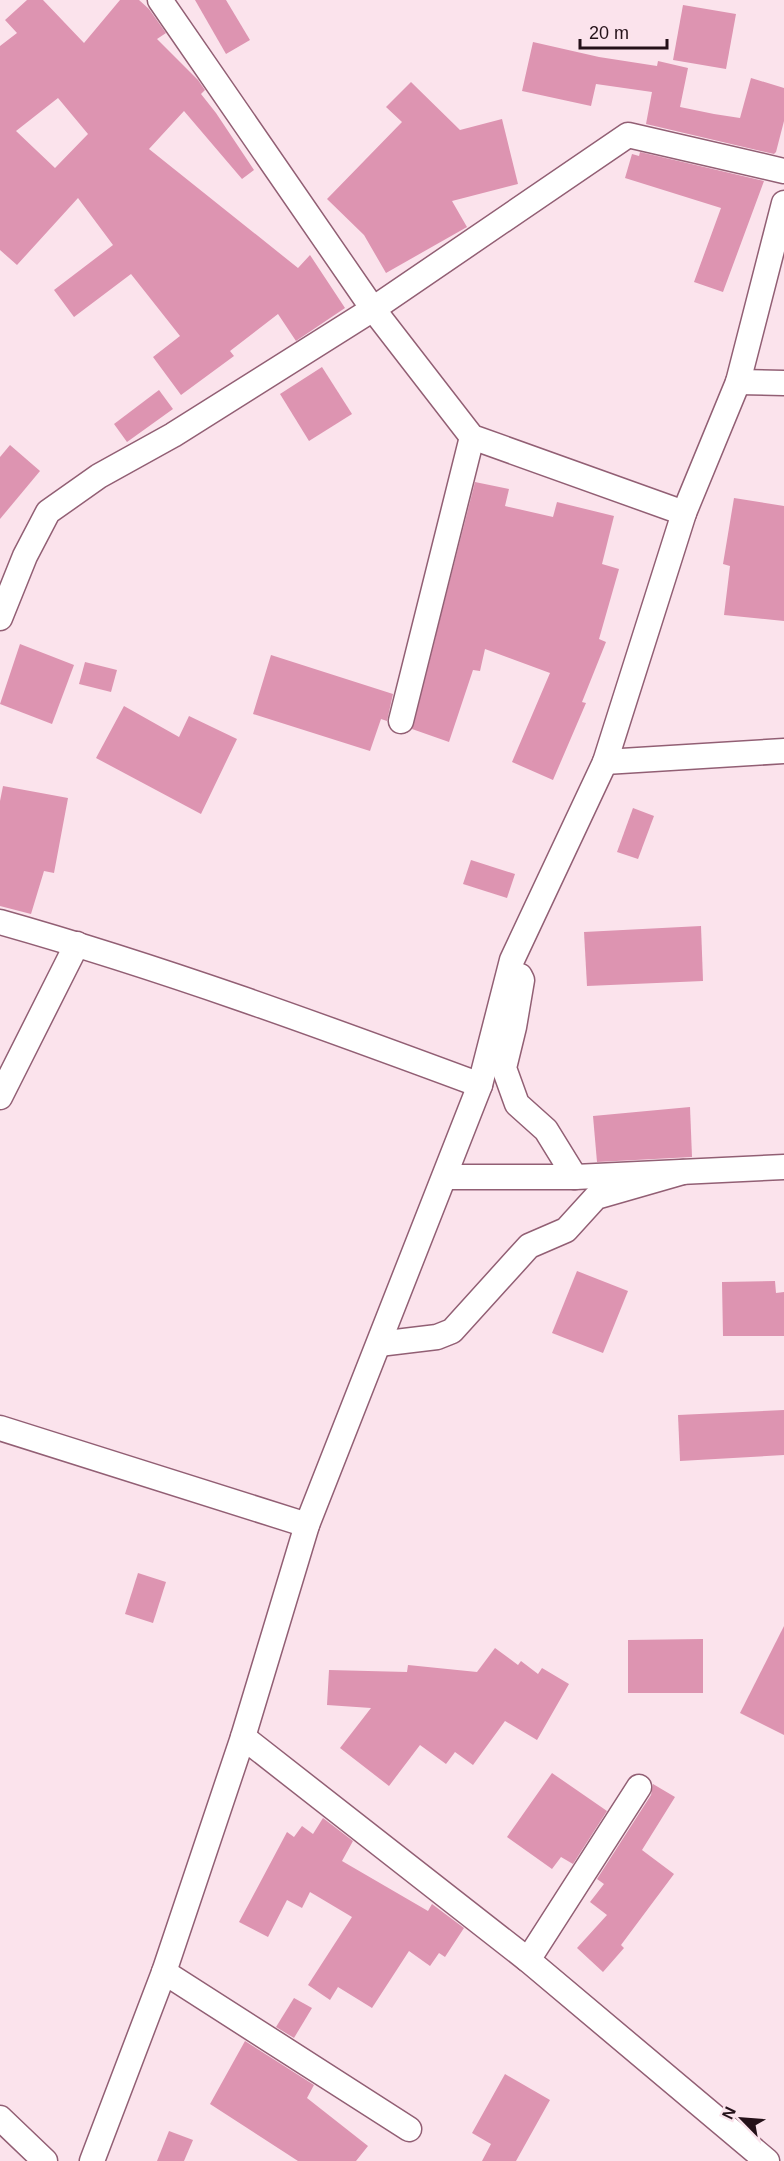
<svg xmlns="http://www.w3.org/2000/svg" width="784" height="2161" font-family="Helvetica,sans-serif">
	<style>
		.building { fill: #dd94b1; fill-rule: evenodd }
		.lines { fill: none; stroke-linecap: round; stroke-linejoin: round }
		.street-casing { stroke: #925f74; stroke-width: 27 }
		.street { stroke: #fff; stroke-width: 24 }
	</style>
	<rect width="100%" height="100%" fill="#fbe3ec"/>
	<g class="building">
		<path d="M 27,0 L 43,0 L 84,43 L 120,0 L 139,0 L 149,9 L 166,33 L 157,39 L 198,80 L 205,90 L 201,94 L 216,113 L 254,170 L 242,179 L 184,111 L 149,149 L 298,268 L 310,255 L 345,308 L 296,341 L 278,314 L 230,351 L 234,356 L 181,395 L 153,357 L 180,336 L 131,274 L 74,317 L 54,290 L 113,245 L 78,198 L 17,265 L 0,250 L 0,46 L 17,33 L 5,20 ZM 58,98 L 88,134 L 55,168 L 16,131 Z"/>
		<polygon points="195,0 226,0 250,40 226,54"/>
		<polygon points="683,5 736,14 726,69 673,60"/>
		<polygon points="533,42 599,57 657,66 658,61 688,68 680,107 714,114 740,118 751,78 784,88 784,121 776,152 774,154 646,124 652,92 596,84 591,106 522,91"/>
		<polygon points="411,82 460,130 502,119 518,184 452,201 467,227 386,273 364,235 327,199 402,122 386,107"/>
		<polygon points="640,152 764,181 723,292 694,282 721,208 625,178 632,154 639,156"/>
		<polygon points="322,367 352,414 309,441 280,394"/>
		<polygon points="159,390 173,409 127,442 114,424"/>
		<polygon points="10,445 40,471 0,519 0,457"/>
		<polygon points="475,482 509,489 505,506 553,517 557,502 614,516 602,564 619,569 599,639 606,642 582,702 586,703 553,780 512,762 550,673 485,649 480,671 473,670 449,742 412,729"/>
		<polygon points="734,498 784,506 784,621 724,615 730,566 723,564"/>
		<polygon points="20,644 74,665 52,724 0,704"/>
		<polygon points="271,655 393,694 387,721 381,719 370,751 253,714"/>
		<polygon points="85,662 117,670 111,692 79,684"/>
		<polygon points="124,706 179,737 189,716 237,739 201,814 96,758"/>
		<polygon points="3,786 68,798 54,873 44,871 31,914 0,906 0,801"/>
		<polygon points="633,808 654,816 638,859 617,852"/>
		<polygon points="471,860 515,874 507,898 463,884"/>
		<polygon points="701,926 703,981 587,986 584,932"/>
		<polygon points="690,1107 692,1157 597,1162 593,1116"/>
		<polygon points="577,1271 628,1291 603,1353 552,1333"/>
		<polygon points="775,1281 776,1293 784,1292 784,1336 723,1336 722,1282"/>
		<polygon points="784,1410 784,1455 680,1461 678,1415"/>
		<polygon points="138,1573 166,1582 153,1623 125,1614"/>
		<polygon points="784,1626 784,1735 740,1713"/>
		<polygon points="703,1639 703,1693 628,1693 628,1640"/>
		<polygon points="495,1648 518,1665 521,1661 538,1674 542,1668 569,1684 537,1740 505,1721 473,1765 455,1752 446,1764 420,1745 389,1786 340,1748 371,1708 327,1705 329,1670 407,1672 408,1665 477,1672"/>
		<polygon points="552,1773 607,1811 573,1864 561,1857 552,1869 507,1837"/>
		<polygon points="653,1784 675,1797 642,1850 674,1874 621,1945 624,1948 603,1972 577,1948 607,1915 590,1902 604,1884 597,1879 651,1795"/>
		<polygon points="323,1818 353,1841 342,1861 428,1911 432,1904 464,1928 445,1957 439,1953 430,1966 409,1951 372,2008 338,1987 330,2000 308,1985 352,1917 310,1892 302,1908 287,1900 268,1937 239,1922 287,1832 294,1837 302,1826 313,1834"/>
		<polygon points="294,1998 312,2008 294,2038 276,2027"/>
		<polygon points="245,2041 314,2085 307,2098 368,2146 356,2161 298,2161 210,2104"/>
		<polygon points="505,2074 550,2100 516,2161 482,2161 491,2144 472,2133"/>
		<polygon points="169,2131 193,2140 184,2161 157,2161"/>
	</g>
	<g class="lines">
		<defs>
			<g id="street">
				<polyline points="738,382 784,383"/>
				<polyline points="684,513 738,382 784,203"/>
				<polyline points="0,618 25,556 48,512 99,476 173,435 373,309 628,135 784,171"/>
				<polyline points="401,721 472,437"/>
				<polyline points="605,762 784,751"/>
				<path d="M 0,922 C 163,968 321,1026 480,1085"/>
				<polyline points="520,976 522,980 514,1027 504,1068 517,1104 546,1130 575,1177"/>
				<polyline points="0,1097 77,944"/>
				<polyline points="445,1177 575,1177 784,1167"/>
				<polyline points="379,1344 437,1337 452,1331 529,1246 566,1230 596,1197 683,1172"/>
				<polyline points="0,1428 307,1525"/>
				<polyline points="243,1737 528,1960 767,2161"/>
				<polyline points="528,1960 639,1787"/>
				<polyline points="164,1972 409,2129"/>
				<polyline points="0,2118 45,2161"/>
				<polyline points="92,2161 164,1972 243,1737 307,1525 480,1085 512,960 605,762 684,513 472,437 373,309 160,0"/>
			</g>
		</defs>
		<use href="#street" class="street-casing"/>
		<use href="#street" class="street"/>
	</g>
	<g transform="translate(742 2119) rotate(295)" stroke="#fbe3ec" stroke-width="4.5" paint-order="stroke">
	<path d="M0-4.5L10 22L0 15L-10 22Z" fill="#241119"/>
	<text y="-9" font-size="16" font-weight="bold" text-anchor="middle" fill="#241119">N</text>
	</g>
	<path d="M580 39v9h87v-9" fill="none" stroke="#241119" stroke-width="3"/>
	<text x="589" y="39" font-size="18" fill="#241119" stroke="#fbe3ec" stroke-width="4.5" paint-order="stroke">20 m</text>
</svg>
